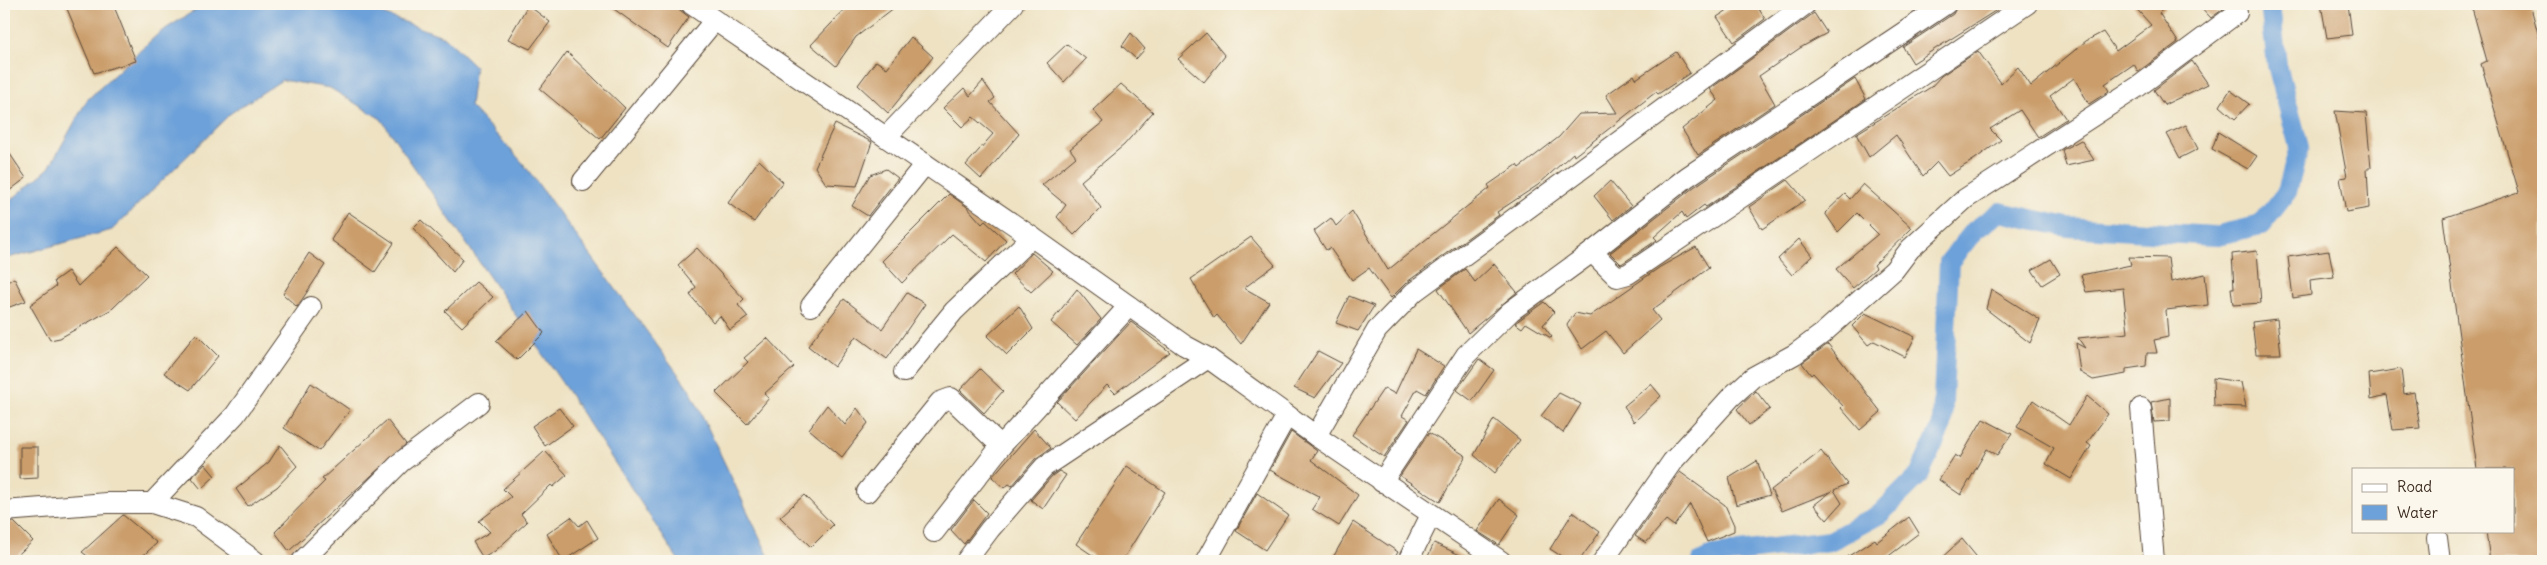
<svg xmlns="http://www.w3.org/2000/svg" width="2547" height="565" font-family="Delius,sans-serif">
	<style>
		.water { fill: #6da1d9; stroke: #54667c }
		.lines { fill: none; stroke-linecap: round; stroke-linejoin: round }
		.canal { stroke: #6da1d9; stroke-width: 20 }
		.building { fill: #ca9d6a }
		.minor-casing { stroke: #564637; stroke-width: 22 }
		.minor { stroke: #fff; stroke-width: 20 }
	</style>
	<rect width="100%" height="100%" fill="#fbf7ec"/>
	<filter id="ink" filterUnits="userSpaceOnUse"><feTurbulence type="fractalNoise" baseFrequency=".02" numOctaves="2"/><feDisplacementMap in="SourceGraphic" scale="10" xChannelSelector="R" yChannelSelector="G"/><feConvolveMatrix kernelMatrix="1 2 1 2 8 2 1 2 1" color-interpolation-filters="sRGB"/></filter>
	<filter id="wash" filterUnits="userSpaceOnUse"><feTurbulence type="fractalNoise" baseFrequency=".0096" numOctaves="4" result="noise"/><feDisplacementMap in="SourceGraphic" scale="20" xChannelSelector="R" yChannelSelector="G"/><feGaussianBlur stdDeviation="1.12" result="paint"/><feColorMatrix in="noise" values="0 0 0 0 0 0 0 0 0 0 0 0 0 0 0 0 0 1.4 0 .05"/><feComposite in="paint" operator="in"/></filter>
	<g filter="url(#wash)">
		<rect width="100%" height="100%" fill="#eee2c3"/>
		<polygon class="water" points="205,4 356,4 445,37 475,66 470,106 522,162 690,390 771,561 679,561 569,393 381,119 330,88 282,80 231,113 112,230 4,259 4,206 49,168 87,100 159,33"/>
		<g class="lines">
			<polyline class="canal" points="1702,561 1713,555 1830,541 1880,514 1919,475 1942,425 1949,262 1975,230 2000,212 2067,227 2214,236 2261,225 2287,192 2299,147 2277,65 2270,4"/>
		</g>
		<g id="blocks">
			<g class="building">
				<polygon points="65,4 113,4 136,61 94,73"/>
				<polygon points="607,4 672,4 689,17 668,48"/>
				<polygon points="850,4 899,4 856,37 836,66 811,45"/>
				<polygon points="1737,4 1743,9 1756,4 1765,19 1734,42 1717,17"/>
				<polygon points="1958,4 2006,4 1913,63 1903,47 1953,14"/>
				<polygon points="2132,4 2169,4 2159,13 2178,42 2138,72 2134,64 2105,84 2109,91 2089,104 2074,78 2050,96 2066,119 2038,137 2020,110 1990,129 2001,140 1975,159 1948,176 1937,162 1923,176 1896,135 1869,157 1856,134 1931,87 1941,76 1978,51 2001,83 2018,67 2031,86 2086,41 2103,32 2116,51 2151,25"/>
				<polygon points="2198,4 2230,4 2211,18"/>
				<polygon points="2321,4 2348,4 2352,35 2327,38"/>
				<polygon points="2471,4 2530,4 2543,52 2543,344 2539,344 2543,362 2543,561 2490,561 2486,531 2513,531 2513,469 2477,469 2443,218 2519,192 2481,64 2487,61"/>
				<polygon points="528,5 550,22 530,49 508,39"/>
				<polygon points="1814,13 1827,33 1800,48 1759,76 1775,104 1698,155 1682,129 1718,100 1710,89"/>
				<polygon points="1131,33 1145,49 1136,59 1122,46"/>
				<polygon points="1206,33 1225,56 1204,82 1178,59"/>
				<polygon points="911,37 933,57 888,113 858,85 876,61 887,68"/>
				<polygon points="1067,44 1086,59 1064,82 1047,63"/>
				<polygon points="567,52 625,108 600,139 540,89"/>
				<polygon points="1676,52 1690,73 1658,94 1656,92 1574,156 1573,153 1538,185 1497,212 1499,215 1407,282 1391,298 1369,268 1352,280 1330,248 1326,250 1314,231 1331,218 1336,226 1352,211 1388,270 1490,188 1488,185 1517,165 1519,168 1559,137 1579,114 1617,113 1606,95 1634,75 1636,79"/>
				<polygon points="2192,61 2208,84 2164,105 2154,90"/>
				<polygon points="1855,79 1866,99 1706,207 1704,205 1686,219 1682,212 1654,237 1657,240 1623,263 1621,264 1610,253 1694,187"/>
				<polygon points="983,81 995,98 990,102 1019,134 981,179 966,165 993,134 973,117 962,127 943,108 964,88 970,96"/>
				<polygon points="1121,84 1153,112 1124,145 1081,181 1101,208 1074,235 1057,217 1066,205 1042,185 1076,157 1070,149 1103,122 1093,110"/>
				<polygon points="2230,90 2249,104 2235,119 2220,106"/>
				<polygon points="2335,111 2366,113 2371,168 2367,168 2369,208 2346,212 2340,178 2347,177"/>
				<polygon points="835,124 872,142 857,186 826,184 815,167"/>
				<polygon points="2186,125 2198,149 2180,158 2167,134"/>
				<polygon points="2218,132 2257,156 2248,169 2212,149"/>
				<polygon points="2081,140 2094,160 2066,166 2062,150"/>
				<polygon points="4,145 26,178 4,195"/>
				<polygon points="759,160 783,182 754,222 728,203"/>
				<polygon points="886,169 898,178 870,213 868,216 852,206 870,175"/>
				<polygon points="1788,180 1805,200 1762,229 1749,207"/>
				<polygon points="1610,181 1631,206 1613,220 1594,196"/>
				<polygon points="1863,184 1912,228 1874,265 1876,268 1853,288 1836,269 1878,234 1857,213 1838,232 1825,213 1845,194 1850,199"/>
				<polygon points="949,194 966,206 982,224 985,221 1006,240 986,262 952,234 902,283 882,261"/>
				<polygon points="348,212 394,243 375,272 331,240"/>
				<polygon points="421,220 463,259 453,272 413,228"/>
				<polygon points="1251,237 1275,265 1244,288 1269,302 1241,344 1217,315 1214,318 1191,279"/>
				<polygon points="1799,239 1812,256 1792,275 1778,259"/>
				<polygon points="118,247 147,275 112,309 60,338 50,340 30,305 56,286 54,281 68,271 78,286"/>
				<polygon points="1696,247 1709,268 1652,310 1660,320 1623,353 1606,331 1582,349 1567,325 1575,313 1590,316 1660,267"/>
				<polygon points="697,248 744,299 738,305 748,317 730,330 720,316 713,322 690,295 696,287 678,265"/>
				<polygon points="2257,251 2261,303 2233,305 2231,288 2234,288 2232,254"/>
				<polygon points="2329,251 2334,277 2310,280 2311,295 2293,298 2288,257"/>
				<polygon points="309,253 325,265 297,307 283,294"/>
				<polygon points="1032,253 1053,271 1031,292 1012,274"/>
				<polygon points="2129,257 2168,258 2171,282 2205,274 2208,305 2166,310 2168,337 2154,340 2157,353 2147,353 2146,366 2126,369 2126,374 2093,380 2080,372 2076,343 2085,348 2078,338 2128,333 2123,288 2086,292 2081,275 2131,265"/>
				<polygon points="2051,259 2060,274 2042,285 2032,270"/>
				<polygon points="1494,264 1517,292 1468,333 1438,289 1465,269 1475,282"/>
				<polygon points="14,278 26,301 4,309 4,284"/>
				<polygon points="476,282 493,297 462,327 445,311"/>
				<polygon points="1077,289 1101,319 1077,345 1051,322"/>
				<polygon points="1991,289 2040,320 2030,343 1986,309"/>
				<polygon points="907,293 925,304 887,359 856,336 834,367 808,346 844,299 882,329"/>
				<polygon points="1349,296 1374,306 1358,331 1336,323"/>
				<polygon points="1544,302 1554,312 1543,325 1552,337 1551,338 1526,323 1522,328 1515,323"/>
				<polygon points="1019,306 1033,329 1007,355 987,336"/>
				<polygon points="528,311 544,333 517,360 496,341"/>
				<polygon points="1865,313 1915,337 1905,357 1874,341 1868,345 1852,326"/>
				<polygon points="2277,319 2281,354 2256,354 2252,322"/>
				<polygon points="1131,322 1170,352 1115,393 1107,385 1075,419 1057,402"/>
				<polygon points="196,334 218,356 190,390 164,373"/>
				<polygon points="767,338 794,367 764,394 769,398 747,424 716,393 748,362 744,358"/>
				<polygon points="1828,344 1881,412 1860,430 1841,408 1843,406 1813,373 1811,375 1802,363"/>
				<polygon points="1416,349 1444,366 1426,394 1417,389 1402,416 1409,420 1384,457 1352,435 1384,388 1395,394"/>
				<polygon points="1318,351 1341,363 1315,398 1294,388"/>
				<polygon points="1479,359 1494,370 1472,401 1457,390"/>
				<polygon points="980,369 1003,391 984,413 960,390"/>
				<polygon points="2401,369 2404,394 2414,392 2420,428 2393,430 2387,395 2371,399 2369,374"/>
				<polygon points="2213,378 2241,382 2246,407 2214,406"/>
				<polygon points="311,383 350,410 319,451 284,428"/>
				<polygon points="1651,384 1661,396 1634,422 1624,406"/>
				<polygon points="1756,391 1770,409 1749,425 1737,409"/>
				<polygon points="1559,393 1581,404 1563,433 1541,416"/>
				<polygon points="2087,396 2108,414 2087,443 2091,446 2071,479 2046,464 2054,448 2017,427 2033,400 2069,425"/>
				<polygon points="2170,398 2170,421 2154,422 2151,402"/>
				<polygon points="827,405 845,425 857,408 868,423 842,457 809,429"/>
				<polygon points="559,408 573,426 545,446 532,426"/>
				<polygon points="1494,419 1520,440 1495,473 1474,455"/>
				<polygon points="1983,419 2012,434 1997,455 1987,449 1961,495 1939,480 1955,455 1960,458"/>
				<polygon points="387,420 406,444 289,551 275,532 325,481 322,479"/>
				<polygon points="1034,429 1051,448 1035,459 1012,486 1009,484 1004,488 992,477"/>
				<polygon points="1291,432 1317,451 1311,460 1358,495 1339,526 1312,509 1320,497 1270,470"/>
				<polygon points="1429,433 1466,456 1440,502 1400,476"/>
				<polygon points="280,445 297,466 277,487 248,506 236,489 269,462"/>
				<polygon points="20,447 38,447 38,478 20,479"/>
				<polygon points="545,451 567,475 553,487 551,485 521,514 527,522 495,551 483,558 473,542 490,532 479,521 511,497 503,489"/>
				<polygon points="1821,451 1847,484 1834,490 1842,503 1827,520 1814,505 1832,491 1782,511 1771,490"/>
				<polygon points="1757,461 1770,495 1736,505 1729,478"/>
				<polygon points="205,464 215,476 201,489 192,478"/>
				<polygon points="1127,466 1165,492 1122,561 1101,561 1076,544"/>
				<polygon points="1059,471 1066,475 1043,509 1031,500 1052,476"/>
				<polygon points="1680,472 1725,505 1734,525 1734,531 1707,542 1690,504 1674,526 1666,520 1646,543 1635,536"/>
				<polygon points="1257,493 1288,515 1265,550 1236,531"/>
				<polygon points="804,495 833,525 811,547 780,517"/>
				<polygon points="1499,499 1519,515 1499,545 1477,531"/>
				<polygon points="974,500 987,513 964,544 951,530"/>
				<polygon points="1573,512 1600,532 1579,561 1569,561 1550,549"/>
				<polygon points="123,515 157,543 137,561 94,561 82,552"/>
				<polygon points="571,517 579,526 587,520 598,538 563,561 547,534"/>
				<polygon points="1909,517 1919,533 1882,561 1841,561 1875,539 1877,542"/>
				<polygon points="14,522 33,541 11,561 4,561 4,523"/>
				<polygon points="1353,522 1398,552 1393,561 1331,561"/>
				<polygon points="1962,539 1980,561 1938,561"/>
				<polygon points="1434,543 1473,561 1426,561"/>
			</g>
		</g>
	</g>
	<g filter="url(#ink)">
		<use href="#blocks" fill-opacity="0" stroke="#564637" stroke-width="1"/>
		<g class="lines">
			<defs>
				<g id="minor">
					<polyline points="691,4 1032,237 1184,345 1208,358 1316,436 1501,561"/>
					<polyline points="886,137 1013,4"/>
					<polyline points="583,181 714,21"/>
					<polyline points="1592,252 1617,277 1628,274 2027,4"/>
					<polyline points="811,306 925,164"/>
					<polyline points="904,372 954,311 1032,237"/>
					<polyline points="2141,408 2154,561"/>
					<polyline points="1316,436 1377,330 1414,292 1806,4"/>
					<polyline points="1382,482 1466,355 1511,311 1592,252 1687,177 1946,4"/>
					<polyline points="867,492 940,402 951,398 1001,446"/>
					<polyline points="152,503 235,415 311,307"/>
					<polyline points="4,511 107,503 152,503 196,517 255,561"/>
					<polyline points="934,532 1001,446 1129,306"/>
					<polyline points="2437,538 2440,561"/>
					<polyline points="302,561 401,462 479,403"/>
					<polyline points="966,561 990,529 1044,467 1208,358"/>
					<polyline points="1206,561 1287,415"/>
					<polyline points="1408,561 1431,515"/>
					<polyline points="1603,561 1672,462 1731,397 1753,377 1795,354 1822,334 1894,270 1910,249 1965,199 2139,86 2237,13"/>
				</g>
			</defs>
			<use href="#minor" class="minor-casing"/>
			<use href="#minor" class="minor"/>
		</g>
	</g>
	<rect width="2547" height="565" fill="none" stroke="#fbf7ec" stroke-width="20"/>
	<rect x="2352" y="468" width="162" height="65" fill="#fbf7ec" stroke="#aea59a"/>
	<rect x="2362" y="484" width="25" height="8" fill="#ffffff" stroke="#aea59a"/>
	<text x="2397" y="492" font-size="15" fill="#3b2a1e">Road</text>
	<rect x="2362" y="505" width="25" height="15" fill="#6da1d9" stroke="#aea59a"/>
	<text x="2397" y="518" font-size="15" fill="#3b2a1e">Water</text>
</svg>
